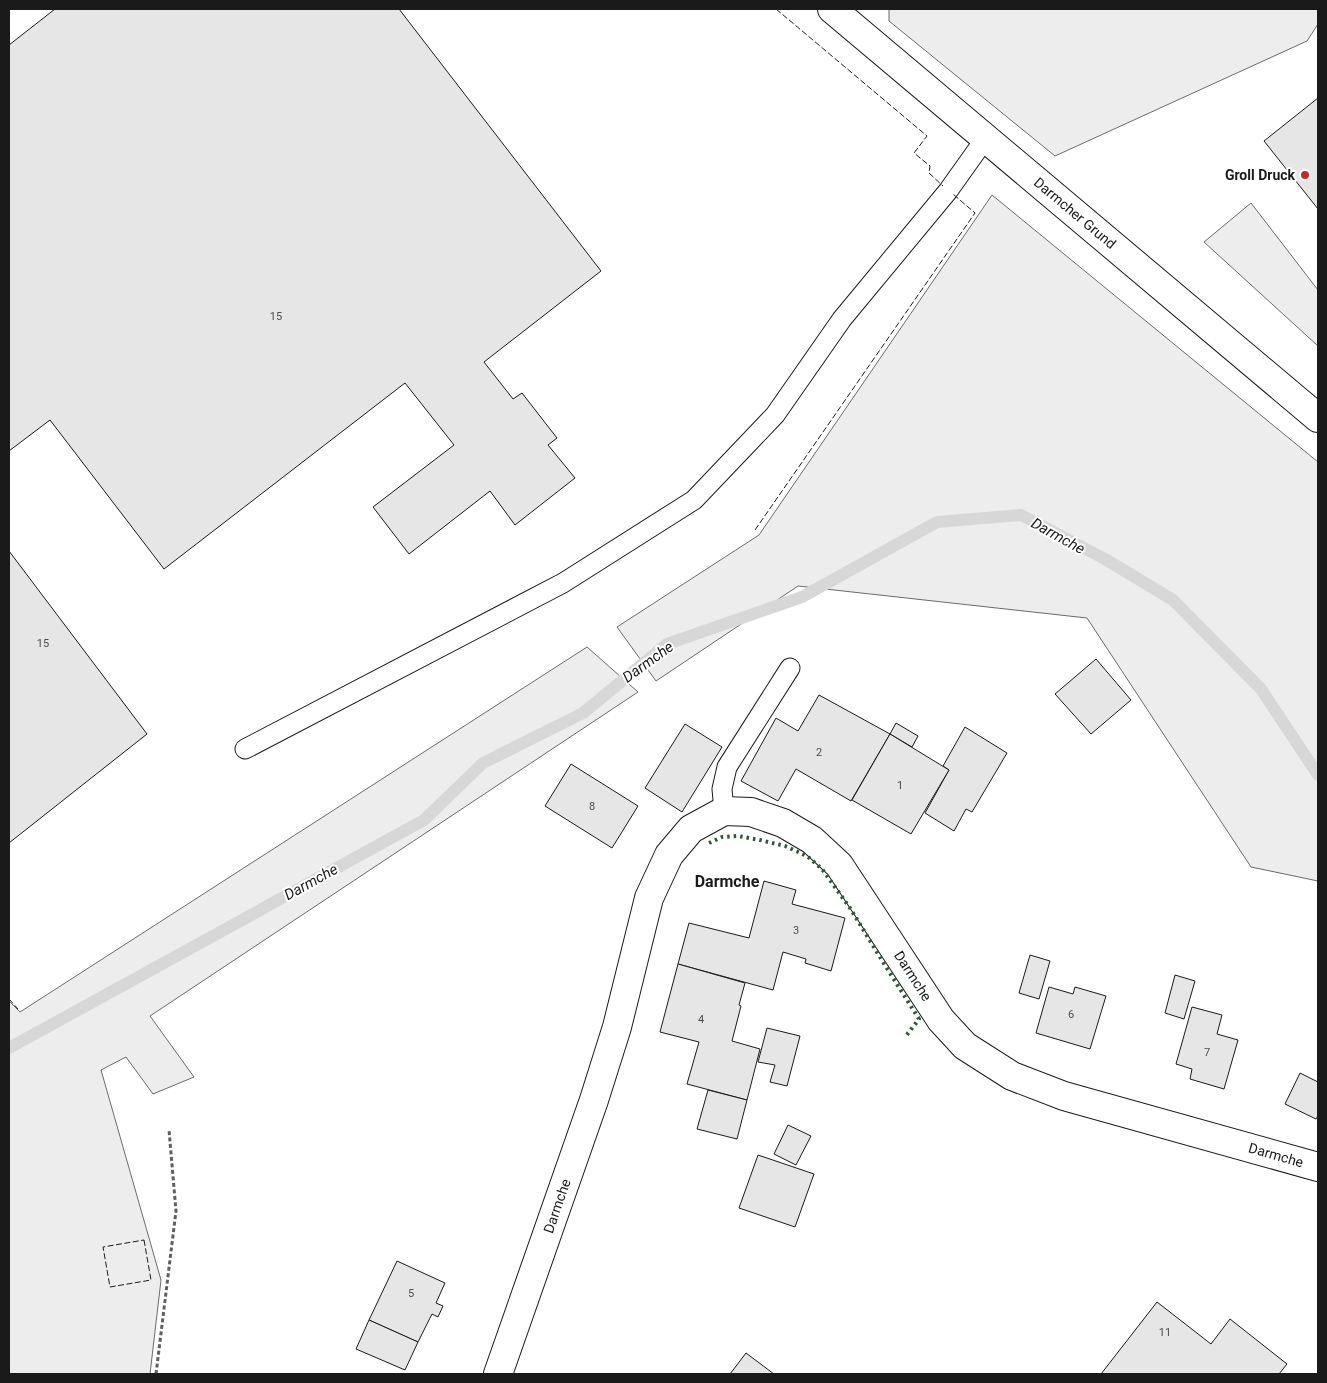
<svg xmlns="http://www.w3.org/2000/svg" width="1327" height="1383" font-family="Roboto,sans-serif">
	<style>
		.built { fill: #ededed; stroke: #6a6a6a }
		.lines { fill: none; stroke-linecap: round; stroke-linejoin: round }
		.stream { stroke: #d7d7d7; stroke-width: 12 }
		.building { fill: #e6e6e6; stroke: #1a1a1a }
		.service-casing { stroke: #1a1a1a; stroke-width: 21 }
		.minor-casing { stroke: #1a1a1a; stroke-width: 30 }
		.path { stroke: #5f5f5f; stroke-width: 3; stroke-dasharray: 4 2.5; stroke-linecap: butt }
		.service { stroke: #fff; stroke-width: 19 }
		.minor { stroke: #fff; stroke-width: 28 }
		.hedge { stroke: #2b5a34; stroke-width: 4; stroke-dasharray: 2.5 4; stroke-linecap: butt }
		.fence { stroke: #1a1a1a; stroke-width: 1; stroke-dasharray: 6 2.5; stroke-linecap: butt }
		.poi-dot { fill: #c62828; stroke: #fff; stroke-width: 2 }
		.labels { text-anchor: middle; stroke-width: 4; stroke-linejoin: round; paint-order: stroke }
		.number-label { font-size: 11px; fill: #4d4d4d }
		.poi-label { font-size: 14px; font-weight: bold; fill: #1a1a1a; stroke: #fff; text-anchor: end }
		.street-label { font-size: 14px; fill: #1a1a1a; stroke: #fff }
		.water-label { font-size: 15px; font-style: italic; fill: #1a1a1a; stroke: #fff }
		.quarter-label { font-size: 16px; font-weight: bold; fill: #1a1a1a; stroke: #fff }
	</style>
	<rect width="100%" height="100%" fill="#fff"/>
	<g class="built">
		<polygon points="889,9 1318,9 1318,24 1307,41 1055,156 889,21"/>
		<polygon points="992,195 1318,462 1318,881 1251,867 1087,618 798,586 656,681 617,627 759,535"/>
		<polygon points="1251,203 1318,290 1318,346 1204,242"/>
		<polygon points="587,647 638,692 150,1016 194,1077 153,1094 126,1057 101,1070 161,1280 150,1374 9,1374 9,1001 20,1012"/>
	</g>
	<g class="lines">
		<polyline class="stream" points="9,1048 424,820 483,763 583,713 667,644 802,597 937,522 1021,515 1105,559 1173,600 1261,689 1318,775"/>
	</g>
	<g class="building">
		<polygon points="55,9 399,9 601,271 484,362 513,399 522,393 557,438 548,445 575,478 515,525 490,491 409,554 373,507 454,445 405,383 164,569 50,420 9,451 9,45"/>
		<polygon points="1318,98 1318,209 1264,141"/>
		<polygon points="9,551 147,734 9,843"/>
		<polygon points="1096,659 1131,700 1091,734 1055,694"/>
		<polygon points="819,695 890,734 851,801 796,769 778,801 741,781 776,718 798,731"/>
		<polygon points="896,723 918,736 912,747 890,734"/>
		<polygon points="685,724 722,747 682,812 645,788"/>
		<polygon points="965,727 1007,753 972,812 966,809 954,831 925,813 949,770 943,766"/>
		<polygon points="890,734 949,770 911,834 852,800"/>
		<polygon points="571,764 638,806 612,848 545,806"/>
		<polygon points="764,881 796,890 792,904 845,918 831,971 805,963 806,959 783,952 773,990 678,964 689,923 749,938"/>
		<polygon points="1030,955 1050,961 1039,999 1019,993"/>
		<polygon points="678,964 745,983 739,1005 741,1006 732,1041 760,1049 747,1100 687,1084 699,1042 660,1032"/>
		<polygon points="1175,975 1195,981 1184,1019 1165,1013"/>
		<polygon points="1049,987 1073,994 1075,987 1106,996 1090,1049 1036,1033"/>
		<polygon points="1192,1007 1222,1015 1217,1034 1238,1040 1224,1089 1190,1079 1192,1069 1176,1064"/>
		<polygon points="767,1028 800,1036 787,1086 770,1082 775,1065 758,1062"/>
		<polygon points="1300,1073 1318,1082 1318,1116 1316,1119 1285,1104"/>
		<polygon points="708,1090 747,1100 737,1139 697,1129"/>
		<polygon points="788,1125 811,1136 796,1165 774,1154"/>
		<polygon points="758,1155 814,1174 795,1227 739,1208"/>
		<polygon points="397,1261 445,1283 436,1303 443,1306 438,1317 432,1314 418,1342 369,1320"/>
		<polygon points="1157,1302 1211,1344 1230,1319 1287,1364 1279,1374 1101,1374"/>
		<polygon points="369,1320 418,1342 405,1370 356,1349"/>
		<polygon points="746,1353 774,1374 730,1374"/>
	</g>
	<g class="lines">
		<defs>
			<g id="service">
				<polyline points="245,749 563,583 694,500 775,415 842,319 948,191 985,139"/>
				<polyline points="724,811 722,789 727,767 790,668"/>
			</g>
			<g id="minor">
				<polyline points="832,9 1318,418"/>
				<polyline points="498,1374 594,1100 617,1027 649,898 669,855 691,829 724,811 751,812 783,823 812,840 839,865 941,1020 965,1046 1012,1076 1064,1096 1318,1167"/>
			</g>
		</defs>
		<use href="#service" class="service-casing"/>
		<use href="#minor" class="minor-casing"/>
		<polyline class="path" points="156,1374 176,1211 169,1130"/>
		<use href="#service" class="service"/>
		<use href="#minor" class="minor"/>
		<polyline class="hedge" points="709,843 722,837 738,836 760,840 785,846 807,856 822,869 850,908 883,962 919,1019 906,1036"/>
		<g class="fence">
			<polyline points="776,9 927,136 914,153 930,166 929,173 943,186"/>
			<polyline points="755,530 975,213 953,194"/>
			<polyline points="9,999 18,1009"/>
			<polygon points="144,1240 151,1280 110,1287 103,1247"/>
		</g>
	</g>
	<circle class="poi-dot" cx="1305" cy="175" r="5"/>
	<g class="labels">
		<g class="number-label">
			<text x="276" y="320">15</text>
			<text x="43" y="647">15</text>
			<text x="819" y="756">2</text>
			<text x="900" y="789">1</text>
			<text x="592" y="810">8</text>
			<text x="796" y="934">3</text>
			<text x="1071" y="1018">6</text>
			<text x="701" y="1023">4</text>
			<text x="1207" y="1056">7</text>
			<text x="411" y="1297">5</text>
			<text x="1165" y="1336">11</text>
		</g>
		<g class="poi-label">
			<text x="1295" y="180">Groll Druck</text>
		</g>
		<g class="street-label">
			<text transform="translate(1075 213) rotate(40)" y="5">Darmcher Grund</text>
			<text transform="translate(913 976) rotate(57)" y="5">Darmche</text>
			<text transform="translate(1276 1155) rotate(16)" y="5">Darmche</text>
			<text transform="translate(557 1206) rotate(-71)" y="5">Darmche</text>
		</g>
		<g class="water-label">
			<text transform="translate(1058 536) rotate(29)" y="5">Darmche</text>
			<text transform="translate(648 662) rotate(-36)" y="5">Darmche</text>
			<text transform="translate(311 882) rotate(-29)" y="5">Darmche</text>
		</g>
		<g class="quarter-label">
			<text x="727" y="887">Darmche</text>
		</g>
	</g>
	<rect width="1327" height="1383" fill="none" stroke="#1a1a1a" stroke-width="20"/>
</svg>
